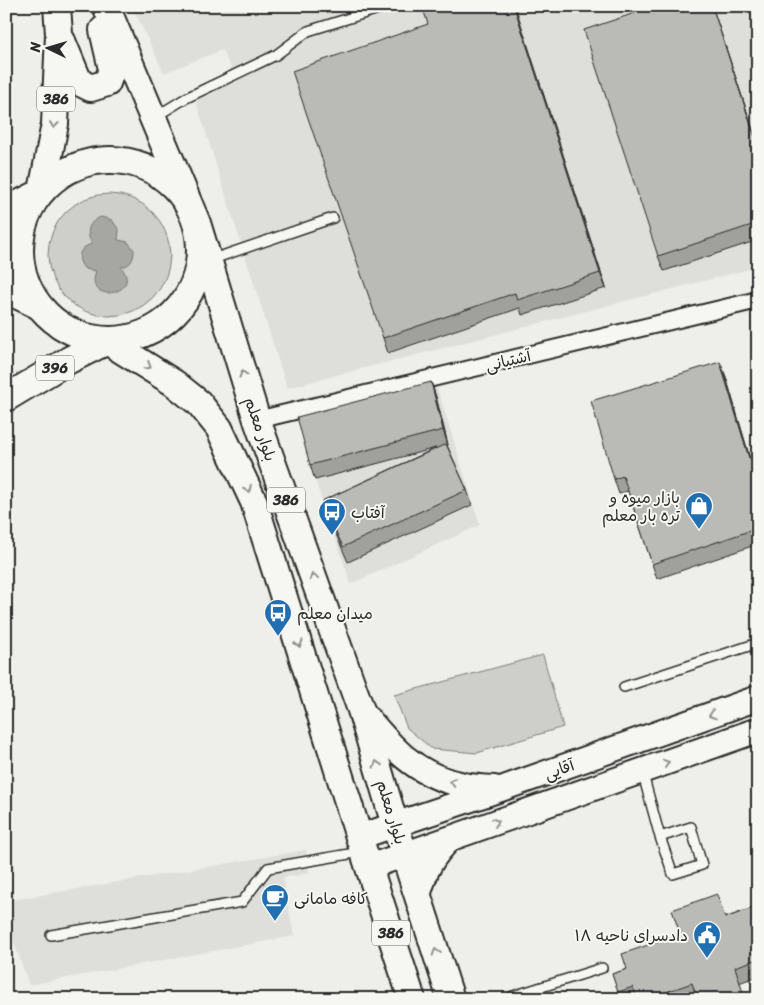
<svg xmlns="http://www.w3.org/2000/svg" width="764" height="1005" font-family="Sriracha,'Playpen Sans Arabic',sans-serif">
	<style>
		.built { fill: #dededb }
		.green { fill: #cececa; stroke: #7c7c7a }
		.water { fill: #a6a6a3; stroke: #757573 }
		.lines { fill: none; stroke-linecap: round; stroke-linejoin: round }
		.lane-casing { stroke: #2b2b2b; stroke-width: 12 }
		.street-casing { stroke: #2b2b2b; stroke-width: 20 }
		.secondary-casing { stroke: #2b2b2b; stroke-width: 28 }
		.primary-casing { stroke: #2b2b2b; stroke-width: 30 }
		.lane { stroke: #f6f6f2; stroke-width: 9 }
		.street { stroke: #f6f6f2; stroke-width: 16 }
		.secondary { stroke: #f6f6f2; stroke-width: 24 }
		.primary { stroke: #f6f6f2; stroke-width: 26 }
		.wall { fill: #a0a09d; stroke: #2b2b2b }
		.shaded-wall { fill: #828280; stroke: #2b2b2b }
		.building { fill: #babab7; stroke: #2b2b2b }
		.oneway { stroke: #90908e }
		.labels { text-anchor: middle; stroke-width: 4; stroke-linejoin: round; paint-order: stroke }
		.shield { fill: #f6f6f2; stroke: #686867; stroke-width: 1 }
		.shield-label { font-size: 15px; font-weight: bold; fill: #2b2b2b }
		.street-label { font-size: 16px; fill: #2b2b2b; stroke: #f6f6f2 }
		.poi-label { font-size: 16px; fill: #2b2b2b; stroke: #f6f6f2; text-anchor: start }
	</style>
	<rect width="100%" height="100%" fill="#eeeeea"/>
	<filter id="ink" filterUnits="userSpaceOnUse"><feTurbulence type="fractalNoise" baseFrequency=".02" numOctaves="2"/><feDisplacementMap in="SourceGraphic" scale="10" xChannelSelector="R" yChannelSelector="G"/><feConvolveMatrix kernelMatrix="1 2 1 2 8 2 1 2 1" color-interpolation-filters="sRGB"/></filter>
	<g filter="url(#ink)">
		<g class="built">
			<polygon points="132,6 758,6 758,267 287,388 192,89 232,70 222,50 164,73"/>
			<polygon points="436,384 480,525 351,584 315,480 302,432"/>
			<polygon points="306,850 309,873 283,878 294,936 29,985 6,920 6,901"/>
		</g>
		<g class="green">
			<circle cx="109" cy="255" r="61"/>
			<polygon points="543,655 563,727 477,753 432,749 407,728 394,695"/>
		</g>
		<path class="water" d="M 101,217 L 112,220 L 119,230 L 118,240 L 128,242 L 134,250 C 134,260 130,266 121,267 C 144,295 83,306 96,271 L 85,269 C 75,259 79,247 92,244 C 85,232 88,222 101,217 Z"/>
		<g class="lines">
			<defs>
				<g id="lane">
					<polyline points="155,117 186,98 276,55 308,31 388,6"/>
					<polyline points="210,260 333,218"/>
					<polyline points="624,687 758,643"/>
					<polyline points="642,771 660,837 673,874 702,865 691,827 660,837"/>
					<polyline points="51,935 242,902 268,868 361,852"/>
					<polyline points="513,999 513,996 602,968"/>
				</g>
				<polyline id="street" points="257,420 758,300"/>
				<g id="secondary">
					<polyline points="6,209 42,191"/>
					<polyline points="6,291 41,308"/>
					<path d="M 361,710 C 389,744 414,775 460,784 C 471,787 483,787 494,788"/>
					<polyline points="359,837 501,789 758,698"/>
					<polyline points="369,867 758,730"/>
					<path d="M 418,896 C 425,871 431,857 450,839"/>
				</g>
				<g id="primary">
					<polyline points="106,6 197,223 257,420 361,710 395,825 451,999"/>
					<polyline points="62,41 79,82 91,88 107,83 112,69 103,30"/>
					<circle cx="110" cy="250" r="90"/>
					<polyline points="42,191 55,124 59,34 57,6"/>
					<polyline points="6,398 69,360 107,341 174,383 199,403 219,428 254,502 359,837 412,999"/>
				</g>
			</defs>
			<use href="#lane" class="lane-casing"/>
			<use href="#street" class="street-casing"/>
			<use href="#secondary" class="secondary-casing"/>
			<use href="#primary" class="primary-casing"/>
			<use href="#lane" class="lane"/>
			<use href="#street" class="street"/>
			<use href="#secondary" class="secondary"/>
			<use href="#primary" class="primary"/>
		</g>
		<g class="wall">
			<polygon points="132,6 146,6 134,11"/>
			<polygon points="515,6 606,288 522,315 520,308 388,353 383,338"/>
			<polygon points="656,6 712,6 758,145 758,240 664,271 658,256"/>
			<polygon points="720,362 726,377 750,458 758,455 758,544 657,579 628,491 619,494 614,479"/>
			<polygon points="431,382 436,397 448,445 447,445 467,490 472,505 348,562 328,516 322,501 436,448 315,480 310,465"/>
			<polygon points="758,906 758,976 695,999 621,999 612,974 627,969 680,934"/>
		</g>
		<g class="shaded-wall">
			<polygon points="514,6 515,6 606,288 600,273"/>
			<polygon points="712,6 758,145 758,147"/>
			<polygon points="6,135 10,152 6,155"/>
			<polygon points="720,362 726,377 754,473 749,458"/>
			<polygon points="431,382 436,397 448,445 443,430"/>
		</g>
		<g class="building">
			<polygon points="443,6 514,6 600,273 517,300 515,293 383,338 292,71 428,24 424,12"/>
			<polygon points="656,6 712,6 758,147 758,223 658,256 584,30"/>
			<polygon points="720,362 749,458 758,455 758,528 652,564 623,476 614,479 591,401"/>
			<polygon points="431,382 443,430 310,465 297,417"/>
			<polygon points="446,444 467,490 343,547 322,501"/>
			<polygon points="717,894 725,918 758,906 758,959 735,967 745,999 697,999 692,983 646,999 637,999 633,987 618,992 612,974 627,969 622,954 680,934 672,910"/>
		</g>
		<defs><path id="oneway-chevron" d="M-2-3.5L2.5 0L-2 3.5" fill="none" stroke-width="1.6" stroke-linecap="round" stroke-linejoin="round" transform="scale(1.25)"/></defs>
		<g class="oneway">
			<use href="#oneway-chevron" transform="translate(54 125) rotate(97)"/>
			<use href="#oneway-chevron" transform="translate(148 366) rotate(32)"/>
			<use href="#oneway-chevron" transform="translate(243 374) rotate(-107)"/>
			<use href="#oneway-chevron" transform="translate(248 489) rotate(64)"/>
			<use href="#oneway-chevron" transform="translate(313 577) rotate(-110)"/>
			<use href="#oneway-chevron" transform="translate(299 644) rotate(73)"/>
			<use href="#oneway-chevron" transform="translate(712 715) rotate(161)"/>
			<use href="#oneway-chevron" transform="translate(666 763) rotate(-19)"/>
			<use href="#oneway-chevron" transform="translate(377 764) rotate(-107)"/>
			<use href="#oneway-chevron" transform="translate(453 782) rotate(-165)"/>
			<use href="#oneway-chevron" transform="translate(496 822) rotate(-19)"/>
			<use href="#oneway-chevron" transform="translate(436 952) rotate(-108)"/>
		</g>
	</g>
	<defs>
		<symbol id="shop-pin" viewBox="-11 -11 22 30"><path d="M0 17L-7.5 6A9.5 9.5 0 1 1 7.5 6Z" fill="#1f6fb2" stroke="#f6f6f2"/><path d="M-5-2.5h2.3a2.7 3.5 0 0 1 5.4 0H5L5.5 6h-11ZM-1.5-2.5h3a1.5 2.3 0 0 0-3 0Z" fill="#fff"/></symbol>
		<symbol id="bus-pin" viewBox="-11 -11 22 30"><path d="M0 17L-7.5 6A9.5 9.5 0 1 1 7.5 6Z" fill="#1f6fb2" stroke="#f6f6f2"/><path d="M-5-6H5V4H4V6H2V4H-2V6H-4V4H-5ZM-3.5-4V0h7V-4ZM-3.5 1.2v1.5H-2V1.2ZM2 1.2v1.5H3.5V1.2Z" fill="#fff"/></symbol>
		<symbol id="cafe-pin" viewBox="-11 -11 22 30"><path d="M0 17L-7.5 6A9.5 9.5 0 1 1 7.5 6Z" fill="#1f6fb2" stroke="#f6f6f2"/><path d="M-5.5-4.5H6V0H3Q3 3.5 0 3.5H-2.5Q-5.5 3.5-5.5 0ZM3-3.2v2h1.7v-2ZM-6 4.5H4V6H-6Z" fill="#fff"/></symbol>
		<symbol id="civic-pin" viewBox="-11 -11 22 30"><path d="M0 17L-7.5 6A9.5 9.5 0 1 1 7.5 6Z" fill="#1f6fb2" stroke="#f6f6f2"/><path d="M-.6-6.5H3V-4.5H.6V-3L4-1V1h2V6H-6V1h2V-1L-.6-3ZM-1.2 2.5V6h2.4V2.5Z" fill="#fff"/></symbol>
	</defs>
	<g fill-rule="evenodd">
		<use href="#shop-pin" x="683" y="490" width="32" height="43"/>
		<use href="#bus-pin" x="316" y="496" width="32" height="43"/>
		<use href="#bus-pin" x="262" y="597" width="32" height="43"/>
		<use href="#cafe-pin" x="259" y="882" width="32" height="43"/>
		<use href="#civic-pin" x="691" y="919" width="32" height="43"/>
	</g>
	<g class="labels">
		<g class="shield">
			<rect x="37" y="86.5" width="38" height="25" rx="4"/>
			<rect x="36" y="355.5" width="38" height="25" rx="4"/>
			<rect x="267" y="487.5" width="38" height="25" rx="4"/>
			<rect x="372" y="920.5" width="38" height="25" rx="4"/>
		</g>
		<g class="shield-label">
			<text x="56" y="104">386</text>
			<text x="55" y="373">396</text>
			<text x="286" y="505">386</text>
			<text x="391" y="938">386</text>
		</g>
		<g class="street-label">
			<text transform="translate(508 360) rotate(-14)" y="6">آشتیانی</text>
			<text transform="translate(261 429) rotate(71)" y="6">بلوار معلم</text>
			<text transform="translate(559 769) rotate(-20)" y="6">آقایی</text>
			<text transform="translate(392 812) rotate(73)" y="6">بلوار معلم</text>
		</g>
		<g class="poi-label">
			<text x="680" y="503" text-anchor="end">بازار میوه و<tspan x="680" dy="18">تره بار معلم</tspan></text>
			<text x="351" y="518">آفتاب</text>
			<text x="297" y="619">میدان معلم</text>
			<text x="294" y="904">کافه مامانی</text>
			<text x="688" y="941" text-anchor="end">دادسرای ناحیه ۱۸</text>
		</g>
	</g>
	<rect width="764" height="1005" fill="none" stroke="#f6f6f2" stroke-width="25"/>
	<rect x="12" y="12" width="739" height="980" fill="none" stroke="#2b2b2b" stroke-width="2" filter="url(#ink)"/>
	<g transform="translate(48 48) rotate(275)" stroke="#f6f6f2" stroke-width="4" paint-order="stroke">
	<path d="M0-4L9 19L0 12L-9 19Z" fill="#2b2b2b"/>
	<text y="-8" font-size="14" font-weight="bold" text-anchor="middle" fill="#2b2b2b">N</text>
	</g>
</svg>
